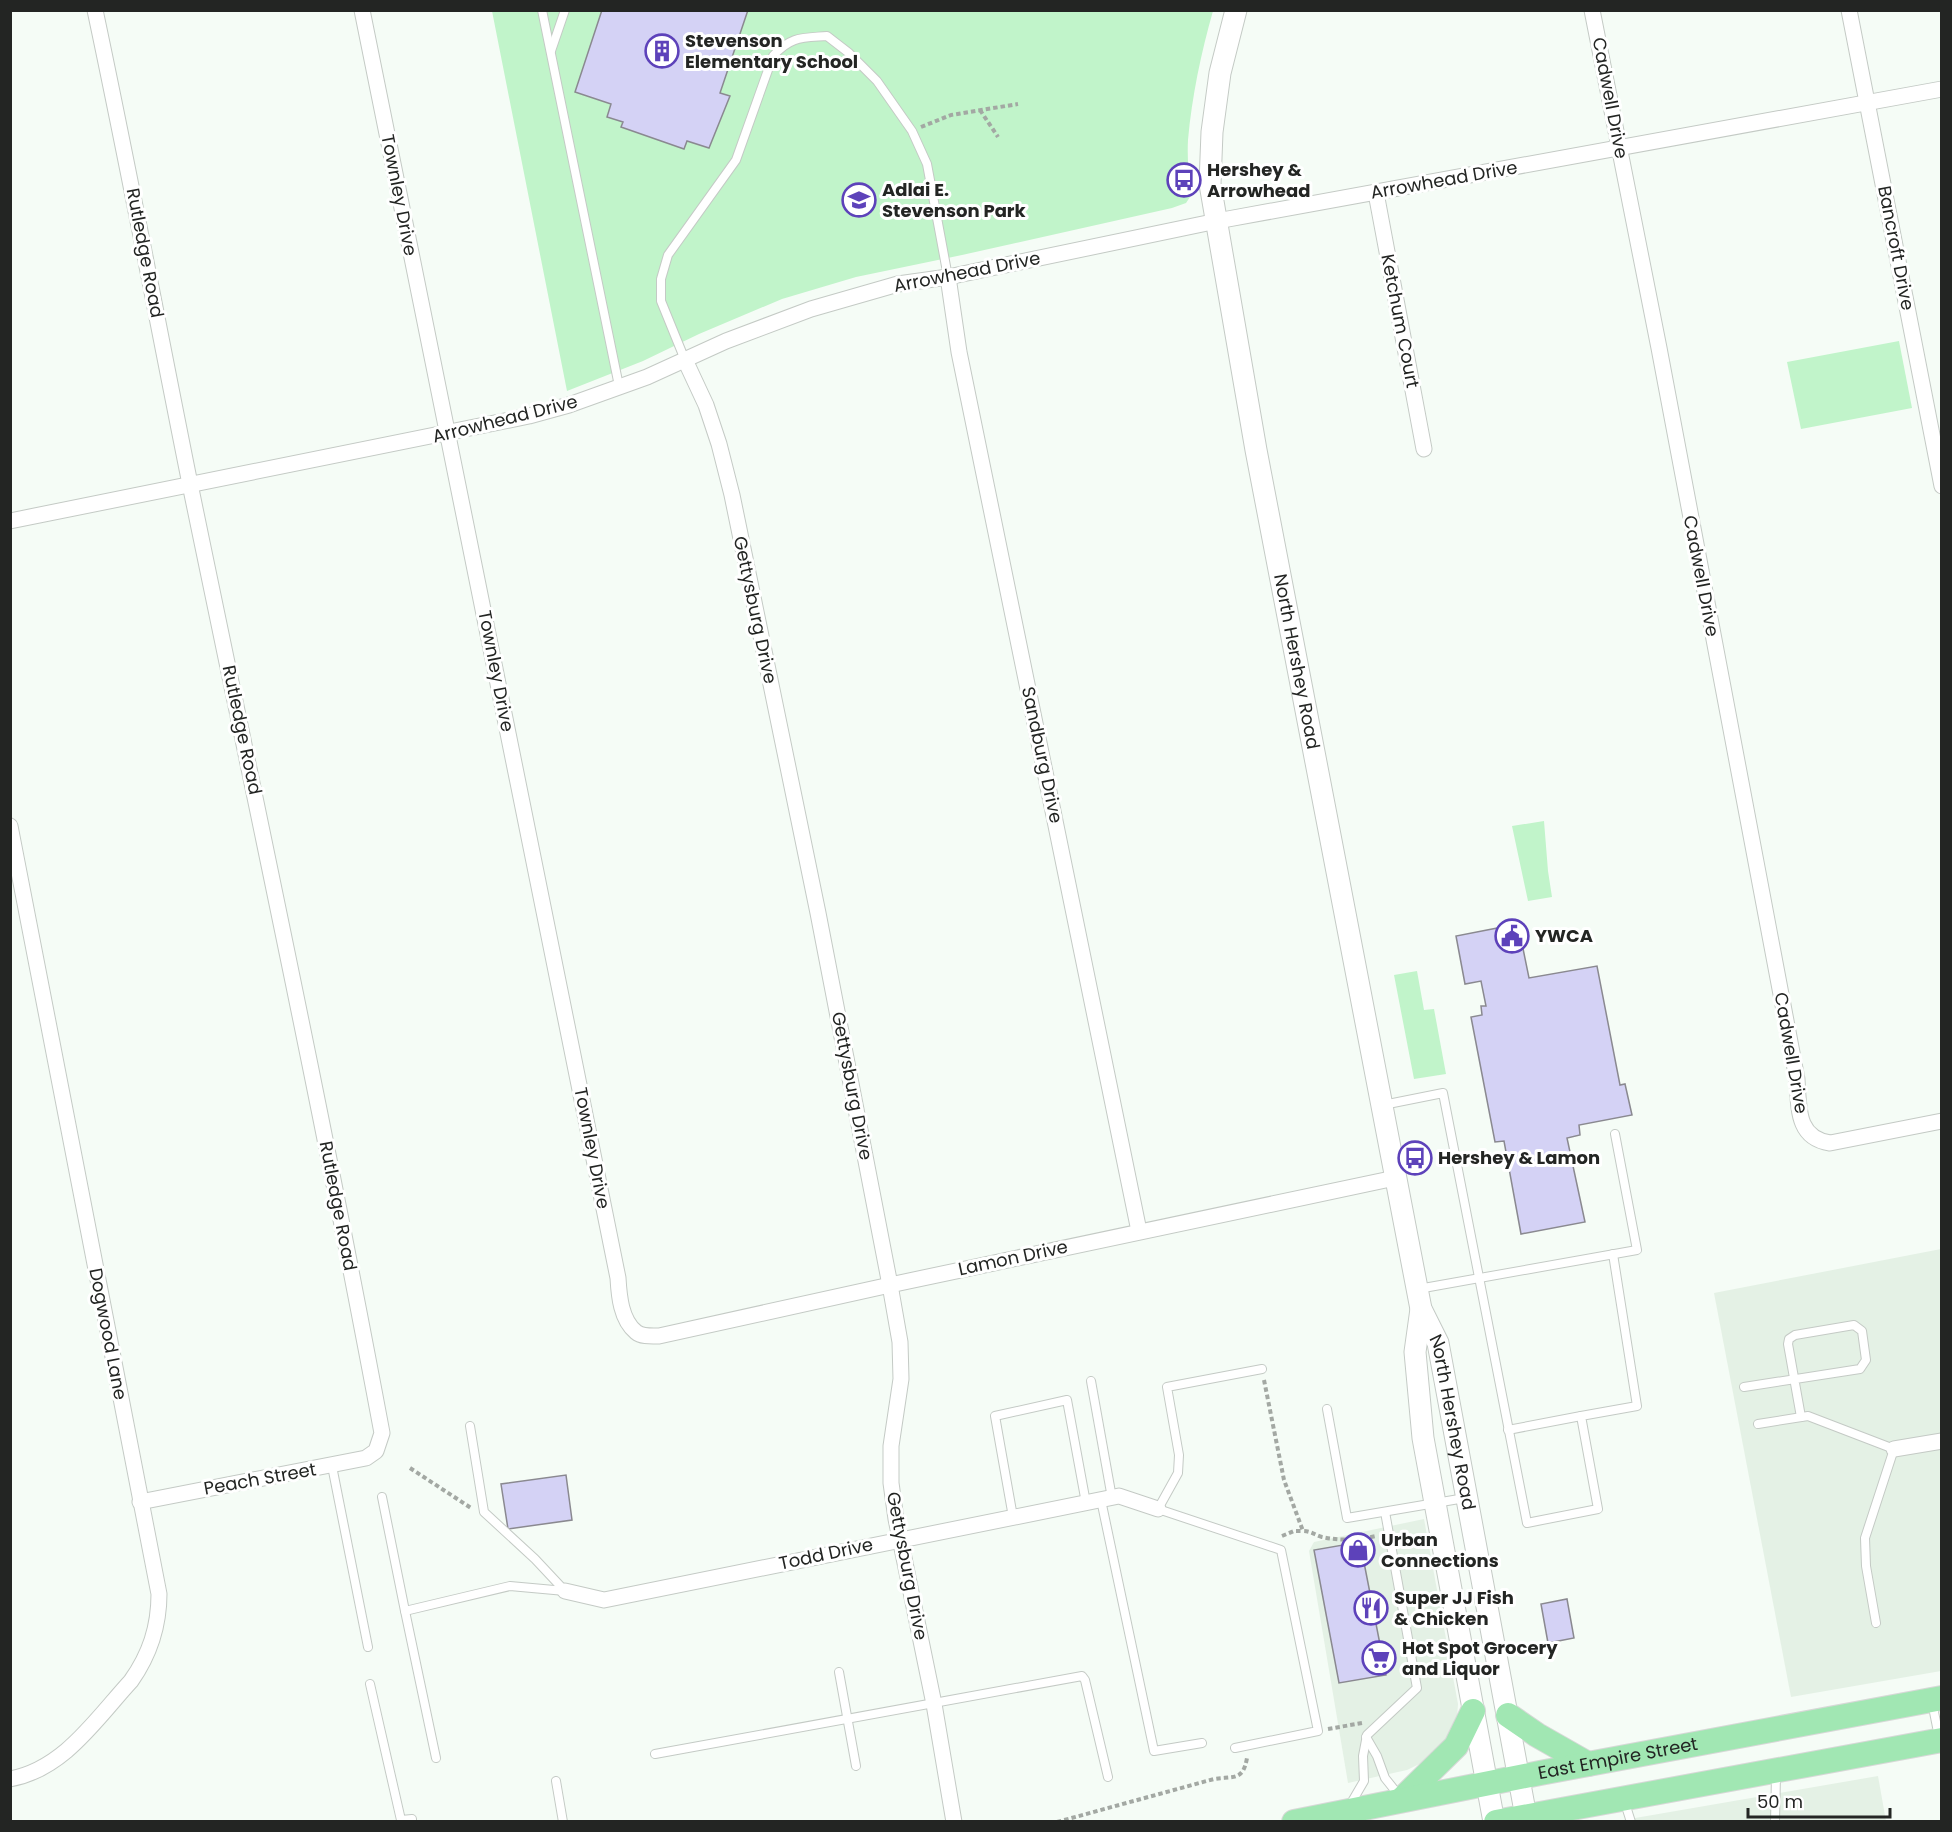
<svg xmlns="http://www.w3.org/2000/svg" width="1952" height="1832" font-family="Poppins,sans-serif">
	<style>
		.built { fill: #e4f1e5 }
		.green { fill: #c1f4ca }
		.building { fill: #d4d2f5; stroke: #8a8990; stroke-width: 1.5 }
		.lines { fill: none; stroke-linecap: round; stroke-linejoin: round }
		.service-casing { stroke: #c4cac5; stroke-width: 10 }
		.minor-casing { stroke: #c4cac5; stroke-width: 17 }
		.secondary-casing { stroke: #c4cac5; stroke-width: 23 }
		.primary-casing { stroke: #d7d8d7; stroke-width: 26 }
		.path { stroke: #a3a8a3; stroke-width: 4; stroke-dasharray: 4.5 3; stroke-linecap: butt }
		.service { stroke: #fff; stroke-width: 8 }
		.minor { stroke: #fff; stroke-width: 15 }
		.secondary { stroke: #fff; stroke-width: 21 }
		.primary { stroke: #a1e7b3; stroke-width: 24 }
		.labels { text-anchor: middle; stroke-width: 6; stroke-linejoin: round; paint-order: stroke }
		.poi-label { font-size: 18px; font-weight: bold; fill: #232523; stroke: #fff; text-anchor: start }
		.street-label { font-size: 18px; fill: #232523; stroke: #fff }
	</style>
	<rect width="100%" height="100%" fill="#f5fcf6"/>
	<g class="built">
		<polygon points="1941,1249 1941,1671 1791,1697 1714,1293"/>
		<polygon points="1424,1519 1458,1704 1457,1718 1440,1754 1407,1770 1348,1783 1309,1551 1314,1542"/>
		<polygon points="1878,1776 1886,1821 1612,1822"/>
	</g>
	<g class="green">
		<path d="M 492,11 L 1213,11 C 1201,53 1192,96 1188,140 C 1187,159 1189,178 1190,197 L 1186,203 L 1172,208 L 962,255 L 856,277 L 782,299 L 699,334 L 643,361 L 567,391 Z"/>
		<polygon points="1899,341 1912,408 1801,429 1787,362"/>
		<polygon points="1544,821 1548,871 1552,897 1528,901 1512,826"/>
		<polygon points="1417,971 1424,1010 1434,1009 1446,1074 1414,1079 1394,975"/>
	</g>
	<g class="building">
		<polygon points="602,10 748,10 720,93 730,96 709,148 687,141 684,149 621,127 623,122 607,117 611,104 575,92"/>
		<polygon points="1518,924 1529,978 1597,966 1620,1085 1625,1084 1632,1115 1579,1125 1580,1135 1567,1138 1585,1222 1521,1234 1504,1141 1495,1142 1471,1017 1482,1015 1481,1006 1486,1006 1481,981 1465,984 1456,936"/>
		<polygon points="566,1475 572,1520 508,1529 501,1484"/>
		<polygon points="1360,1542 1386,1675 1339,1683 1314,1550"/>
		<polygon points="1567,1599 1574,1638 1548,1643 1541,1604"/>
	</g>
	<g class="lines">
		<defs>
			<g id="service">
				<polyline points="542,10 619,386"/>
				<polyline points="551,51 565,10"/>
				<path d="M 685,360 L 661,301 L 661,279 L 668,255 L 736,160 L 773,56 C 791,36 802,38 827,36 L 849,53 L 877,81 L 912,131 L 927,164 L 948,277"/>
				<polyline points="1383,1105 1443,1093 1527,1523 1598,1509 1581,1416 1637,1406 1613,1254"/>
				<polyline points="1418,1289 1637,1250 1615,1134"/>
				<polyline points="1091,1381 1112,1498"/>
				<polyline points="1744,1387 1860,1369 1866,1360 1862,1331 1854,1325 1795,1335 1789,1339 1788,1344 1801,1417"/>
				<polyline points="1327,1409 1347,1518 1465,1498"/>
				<polyline points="1758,1424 1808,1416 1894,1449 1865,1538 1866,1566 1876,1623"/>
				<polyline points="470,1426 484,1512 535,1559 565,1591"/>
				<polyline points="1508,1430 1581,1416"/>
				<polyline points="332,1466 368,1647"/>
				<polyline points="382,1497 405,1611 510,1586 565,1591"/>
				<polyline points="1101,1500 1154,1751 1202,1743"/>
				<polyline points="1013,1517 995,1416 1067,1400 1086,1503"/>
				<polyline points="405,1611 436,1758"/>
				<polyline points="839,1672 856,1766"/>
				<polyline points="370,1684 401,1820 412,1819 412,1822"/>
				<polyline points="1932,1702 1939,1737"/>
				<polyline points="1366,1737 1377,1756 1385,1778 1401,1798"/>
				<polyline points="1235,1748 1318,1731 1281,1550 1158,1509 1178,1473 1179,1455 1167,1387 1262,1369"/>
				<polyline points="655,1754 1082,1676 1085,1680 1108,1777"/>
				<polyline points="556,1781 563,1822"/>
				<polyline points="1624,1800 1631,1822"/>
				<polyline points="1350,1805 1364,1781 1363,1756 1367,1735 1417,1688 1385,1512"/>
				<polyline points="1775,1822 1776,1775"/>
			</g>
			<g id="minor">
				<path d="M 95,10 C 129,170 159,330 191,489 C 256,804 323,1117 382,1433 L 376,1451 L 366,1458 L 140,1502"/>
				<path d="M 362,10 L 618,1278 C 619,1296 621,1320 636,1332 C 642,1337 652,1336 659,1336 L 890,1285 L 1395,1178"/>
				<path d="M 1592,10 L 1659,348 L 1797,1079 C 1799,1107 1796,1138 1830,1143 L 1942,1121"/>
				<polyline points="1849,10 1942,486"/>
				<polyline points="1376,193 1424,449"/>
				<polyline points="948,277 959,352 1139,1231"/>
				<polyline points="685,360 706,405 719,444 732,495 818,913 890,1285 900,1342 901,1379 891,1446 891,1483 896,1519 934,1704 954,1822"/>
				<polyline points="10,521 529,416 569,405 647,377 726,341 811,309 898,284 948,277 1217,221 1942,89"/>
				<path d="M 10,826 L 159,1594 C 159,1627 150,1654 131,1681 C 96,1719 64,1769 10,1779"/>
				<polyline points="1894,1449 1942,1441"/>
				<polyline points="565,1591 604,1600 1119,1496 1158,1509"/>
			</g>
			<g id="secondary">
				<path id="s1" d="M 1236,10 L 1220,73 L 1212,132 L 1210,184 L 1256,450 L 1421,1309 L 1438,1343 L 1527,1822"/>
				<polyline points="1421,1309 1415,1352 1423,1438 1494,1822"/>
			</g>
			<g id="primary">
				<polyline points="1508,1715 1537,1735 1588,1764"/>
				<polyline points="1402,1799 1456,1746 1473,1711"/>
				<path id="s2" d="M 1294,1822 L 1540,1773 L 1942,1698"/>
				<polyline points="1496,1822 1942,1740"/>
			</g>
		</defs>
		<use href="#service" class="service-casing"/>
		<use href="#minor" class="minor-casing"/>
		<use href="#secondary" class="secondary-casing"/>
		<use href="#primary" class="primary-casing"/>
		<g class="path">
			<polyline points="980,110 998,137"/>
			<polyline points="921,127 951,115 1018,104"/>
			<path d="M 1264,1380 L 1284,1480 L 1303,1531 C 1311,1531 1315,1535 1322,1537 C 1340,1541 1358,1540 1376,1536"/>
			<polyline points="410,1468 471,1508"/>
			<polyline points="1282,1536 1294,1531 1303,1531"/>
			<polyline points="1328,1729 1362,1723"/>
			<path d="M 1057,1822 L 1214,1779 C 1234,1776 1243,1781 1247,1758"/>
		</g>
		<use href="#service" class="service"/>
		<use href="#minor" class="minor"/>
		<use href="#secondary" class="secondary"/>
		<use href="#primary" class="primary"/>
	</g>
	<defs>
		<symbol id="building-ring" viewBox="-11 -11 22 22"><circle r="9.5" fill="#fff" stroke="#5d42ba" stroke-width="1.5"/><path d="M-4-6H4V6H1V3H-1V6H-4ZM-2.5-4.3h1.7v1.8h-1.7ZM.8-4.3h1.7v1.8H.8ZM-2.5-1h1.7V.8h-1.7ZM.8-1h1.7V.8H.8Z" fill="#5d42ba"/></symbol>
		<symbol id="bus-ring" viewBox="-11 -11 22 22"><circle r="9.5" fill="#fff" stroke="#5d42ba" stroke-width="1.5"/><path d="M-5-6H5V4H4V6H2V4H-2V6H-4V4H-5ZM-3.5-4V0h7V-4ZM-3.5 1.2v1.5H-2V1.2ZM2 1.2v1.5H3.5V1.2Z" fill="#5d42ba"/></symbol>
		<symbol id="school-ring" viewBox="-11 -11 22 22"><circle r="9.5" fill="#fff" stroke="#5d42ba" stroke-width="1.5"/><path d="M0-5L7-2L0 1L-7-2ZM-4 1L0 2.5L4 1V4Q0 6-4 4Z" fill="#5d42ba"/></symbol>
		<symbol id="civic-ring" viewBox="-11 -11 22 22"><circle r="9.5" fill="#fff" stroke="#5d42ba" stroke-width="1.5"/><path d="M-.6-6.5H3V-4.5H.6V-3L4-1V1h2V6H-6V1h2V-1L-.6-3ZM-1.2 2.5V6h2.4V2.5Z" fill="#5d42ba"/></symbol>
		<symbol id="shop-ring" viewBox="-11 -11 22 22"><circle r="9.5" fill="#fff" stroke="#5d42ba" stroke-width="1.5"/><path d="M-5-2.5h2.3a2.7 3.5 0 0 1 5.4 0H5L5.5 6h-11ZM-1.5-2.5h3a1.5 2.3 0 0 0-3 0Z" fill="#5d42ba"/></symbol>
		<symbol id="restaurant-ring" viewBox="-11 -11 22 22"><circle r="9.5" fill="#fff" stroke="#5d42ba" stroke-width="1.5"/><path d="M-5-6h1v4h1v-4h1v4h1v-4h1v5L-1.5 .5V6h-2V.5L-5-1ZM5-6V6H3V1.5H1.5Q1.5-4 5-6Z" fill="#5d42ba"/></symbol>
		<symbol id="supermarket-ring" viewBox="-11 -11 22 22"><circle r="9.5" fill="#fff" stroke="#5d42ba" stroke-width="1.5"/><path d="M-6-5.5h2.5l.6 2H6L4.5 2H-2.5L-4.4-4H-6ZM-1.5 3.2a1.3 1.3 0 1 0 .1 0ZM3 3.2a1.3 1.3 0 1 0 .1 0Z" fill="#5d42ba"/></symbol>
	</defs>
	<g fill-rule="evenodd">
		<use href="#building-ring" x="643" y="32" width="38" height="38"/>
		<use href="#bus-ring" x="1165" y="161" width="38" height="38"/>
		<use href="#school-ring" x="840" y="181" width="38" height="38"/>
		<use href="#civic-ring" x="1493" y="917" width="38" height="38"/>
		<use href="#bus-ring" x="1396" y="1139" width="38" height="38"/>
		<use href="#shop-ring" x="1339" y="1531" width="38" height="38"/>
		<use href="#restaurant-ring" x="1352" y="1589" width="38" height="38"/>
		<use href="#supermarket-ring" x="1360" y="1639" width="38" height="38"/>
	</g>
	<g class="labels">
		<g class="poi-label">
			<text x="685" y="47">Stevenson<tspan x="685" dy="21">Elementary School</tspan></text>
			<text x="1207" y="176">Hershey &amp;<tspan x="1207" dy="21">Arrowhead</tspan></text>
			<text x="882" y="196">Adlai E.<tspan x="882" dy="21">Stevenson Park</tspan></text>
			<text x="1535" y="942">YWCA</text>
			<text x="1438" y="1164">Hershey &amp; Lamon</text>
			<text x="1381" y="1546">Urban<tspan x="1381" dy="21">Connections</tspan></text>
			<text x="1394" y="1604">Super JJ Fish<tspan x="1394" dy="21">&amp; Chicken</tspan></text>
			<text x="1402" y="1654">Hot Spot Grocery<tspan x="1402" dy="21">and Liquor</tspan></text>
		</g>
		<g class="street-label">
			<text transform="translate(1610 98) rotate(79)" y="6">Cadwell Drive</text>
			<text transform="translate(1444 180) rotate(-10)" y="6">Arrowhead Drive</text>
			<text transform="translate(399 195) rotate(79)" y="6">Townley Drive</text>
			<text transform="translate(1896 248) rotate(79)" y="6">Bancroft Drive</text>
			<text transform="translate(145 253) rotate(79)" y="6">Rutledge Road</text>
			<text transform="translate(967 272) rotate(-11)" y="6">Arrowhead Drive</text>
			<text transform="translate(1400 321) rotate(79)" y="6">Ketchum Court</text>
			<text transform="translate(505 419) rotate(-14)" y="6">Arrowhead Drive</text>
			<text transform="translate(1701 576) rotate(79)" y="6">Cadwell Drive</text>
			<text transform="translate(755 610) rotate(78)" y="6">Gettysburg Drive</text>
			<text dy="6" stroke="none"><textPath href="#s1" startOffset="662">North Hershey Road</textPath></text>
			<text transform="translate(496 671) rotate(79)" y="6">Townley Drive</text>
			<text transform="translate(242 730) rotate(78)" y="6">Rutledge Road</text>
			<text transform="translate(1042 755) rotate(78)" y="6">Sandburg Drive</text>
			<text transform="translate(1791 1053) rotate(80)" y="6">Cadwell Drive</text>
			<text transform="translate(852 1086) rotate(79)" y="6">Gettysburg Drive</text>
			<text transform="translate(592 1148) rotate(79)" y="6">Townley Drive</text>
			<text transform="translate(338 1206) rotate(79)" y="6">Rutledge Road</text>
			<text transform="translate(1013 1258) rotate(-12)" y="6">Lamon Drive</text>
			<text transform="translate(108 1334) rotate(79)" y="6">Dogwood Lane</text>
			<text dy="6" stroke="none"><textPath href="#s1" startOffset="1440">North Hershey Road</textPath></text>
			<text transform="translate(260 1479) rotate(-10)" y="6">Peach Street</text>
			<text transform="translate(826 1554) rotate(-12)" y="6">Todd Drive</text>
			<text transform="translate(907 1566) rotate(79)" y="6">Gettysburg Drive</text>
			<text dy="6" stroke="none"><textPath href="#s2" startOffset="330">East Empire Street</textPath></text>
		</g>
	</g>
	<rect width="1952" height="1832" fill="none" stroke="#232523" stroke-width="24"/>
	<path d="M1748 1808v9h142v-9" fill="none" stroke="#232523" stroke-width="3"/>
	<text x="1757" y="1808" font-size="18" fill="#232523" stroke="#ffffff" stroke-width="4.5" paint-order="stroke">50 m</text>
</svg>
